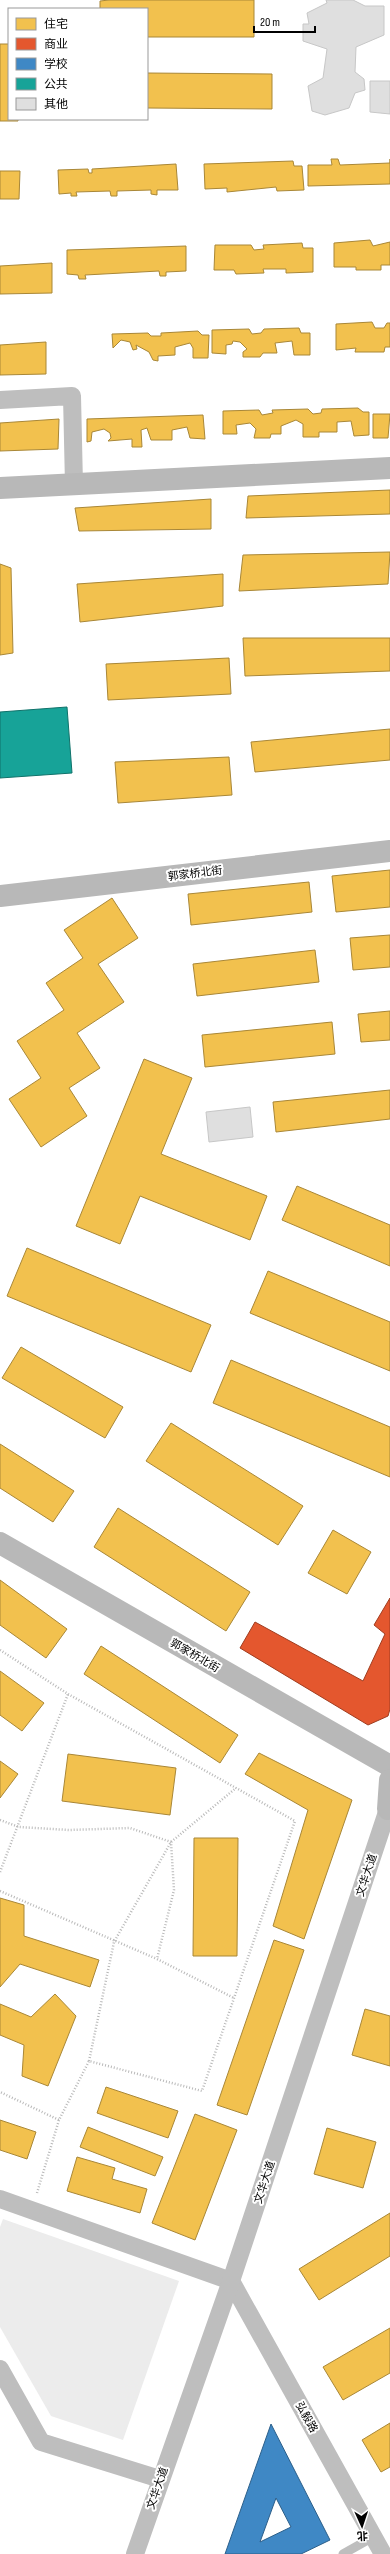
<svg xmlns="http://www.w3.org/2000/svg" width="390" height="2554" font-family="'Sofia Sans Condensed','Noto Sans SC',sans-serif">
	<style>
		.green { fill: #ececec }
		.homes { fill: #f2c14e; stroke: #a98737 }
		.shops { fill: #e4572e; stroke: #a03d20 }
		.schools { fill: #3f88c5; stroke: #2c5f8a; fill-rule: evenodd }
		.public { fill: #17a398; stroke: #10726a }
		.building { fill: #dfdfdf; stroke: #c7c7c7 }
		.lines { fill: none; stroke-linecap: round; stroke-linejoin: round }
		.path { stroke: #b9b9b9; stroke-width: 2.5; stroke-dasharray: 1 2; stroke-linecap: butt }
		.lane { stroke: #bebebe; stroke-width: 9 }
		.street { stroke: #bebebe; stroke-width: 18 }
		.secondary { stroke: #b8b8b8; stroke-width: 22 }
		.labels { text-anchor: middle; stroke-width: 4; stroke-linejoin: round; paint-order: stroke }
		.street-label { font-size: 11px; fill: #000; stroke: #fff }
	</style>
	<rect width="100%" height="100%" fill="#fff"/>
	<polygon class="green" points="3,2219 179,2281 123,2440 51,2416 0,2327 0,2227"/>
	<g class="homes">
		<polygon points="254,0 254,37 147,37 147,9 100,9 100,1 109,0"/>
		<polygon points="0,44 9,44 9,119 18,119 18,121 0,121"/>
		<polygon points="147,73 272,74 272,109 147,108"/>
		<polygon points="331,159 338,159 340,165 390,163 390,159 390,184 308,186 308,165 332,165"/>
		<polygon points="293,161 294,166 302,166 304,190 277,191 276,187 227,192 227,188 205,189 204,164"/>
		<polygon points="176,164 178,190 157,190 157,195 151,194 151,190 117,191 117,196 111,196 110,191 76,192 77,196 71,196 71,193 59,194 58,170 88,169 89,173 92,173 92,169"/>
		<polygon points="0,171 20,171 19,199 0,199"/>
		<polygon points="370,240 373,246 390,242 390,265 381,265 381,270 356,270 356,267 334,267 334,243"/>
		<polygon points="302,243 303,248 313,248 313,272 286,273 286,269 263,269 264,273 236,274 234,270 214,270 215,245 251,245 254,250 264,249 263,245"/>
		<polygon points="186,246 186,271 166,272 166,276 160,276 159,271 85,275 86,279 79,279 78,275 67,274 67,250"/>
		<polygon points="52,263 52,293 0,294 0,266"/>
		<polygon points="372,322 375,328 384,328 387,323 390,323 390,347 385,347 384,352 355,352 356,348 336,350 336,324"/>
		<polygon points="299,328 301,333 310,333 310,355 294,355 292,341 275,343 277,353 263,353 260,357 243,357 243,352 247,349 240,342 233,341 232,344 226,345 226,354 212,353 212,330 249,329 252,334 261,333 264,329"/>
		<polygon points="198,331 202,335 209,335 208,358 193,358 193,348 190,343 175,347 175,355 158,356 158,361 153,360 149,352 136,345 137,349 133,350 130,342 121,340 113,348 112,334 148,333 151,336 161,336 161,333"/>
		<polygon points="46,342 46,374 0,375 0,345"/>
		<polygon points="358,408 363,412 369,412 369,435 354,436 351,421 337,422 337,432 319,432 319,437 303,437 303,424 296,420 281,426 281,434 271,434 270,438 254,438 256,429 250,423 236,425 237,434 223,434 223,411 259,410 262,415 273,413 272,410 308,409 313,414 321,413 322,409"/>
		<polygon points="373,414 390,414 388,438 373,438"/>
		<polygon points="203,415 205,439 190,438 187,427 172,430 172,440 151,440 147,428 141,430 142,447 132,447 132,439 108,441 111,438 110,433 104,429 92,432 91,441 87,442 87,419"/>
		<polygon points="59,419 58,449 0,451 0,423"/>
		<polygon points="390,490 390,514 246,518 248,496"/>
		<polygon points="211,499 211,529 79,531 75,508"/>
		<polygon points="390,552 388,584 239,591 243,555"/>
		<polygon points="0,564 11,568 13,653 0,655"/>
		<polygon points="223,574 223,606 80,622 77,584"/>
		<polygon points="243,638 390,638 390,671 245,676"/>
		<polygon points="229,658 231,694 108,700 106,664"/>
		<polygon points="390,729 390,760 255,772 251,742"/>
		<polygon points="229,757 232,795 118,803 115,762"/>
		<polygon points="390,870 390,907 336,912 332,876"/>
		<polygon points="309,882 312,912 191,925 188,894"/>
		<polygon points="112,898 138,938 98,964 124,1002 77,1033 100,1068 69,1088 87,1116 41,1147 9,1099 41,1078 17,1041 64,1010 46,983 83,958 64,930"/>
		<polygon points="390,935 390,967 353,970 350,938"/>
		<polygon points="315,950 319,982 197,996 193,964"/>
		<polygon points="390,1011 390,1040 361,1042 358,1014"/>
		<polygon points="332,1022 335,1054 205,1067 202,1035"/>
		<polygon points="144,1059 192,1078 161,1154 267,1196 250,1240 140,1196 120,1244 76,1226"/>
		<polygon points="390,1090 390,1119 276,1132 273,1102"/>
		<polygon points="297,1186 390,1225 390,1266 282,1220"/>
		<polygon points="27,1248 211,1325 191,1372 7,1296"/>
		<polygon points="268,1271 390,1322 390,1371 250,1313"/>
		<polygon points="21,1347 123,1407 105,1438 2,1378"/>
		<polygon points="231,1360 390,1427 390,1477 213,1403"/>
		<polygon points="171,1423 303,1506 278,1545 146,1461"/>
		<polygon points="0,1444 74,1491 53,1522 0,1488"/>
		<polygon points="118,1508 250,1592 226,1631 94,1547"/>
		<polygon points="333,1530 371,1552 347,1594 308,1573"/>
		<polygon points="0,1580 67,1629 46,1658 0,1625"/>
		<polygon points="101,1646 238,1735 220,1763 84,1674"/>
		<polygon points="0,1671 44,1703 22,1731 0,1715"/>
		<polygon points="259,1753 352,1800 304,1939 273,1926 308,1810 245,1774"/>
		<polygon points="68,1754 176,1768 170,1815 62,1801"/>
		<polygon points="0,1761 18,1774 0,1798"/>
		<polygon points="194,1838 238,1838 237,1956 193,1956"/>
		<polygon points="0,1898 24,1905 24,1936 99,1960 90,1987 20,1964 0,1987"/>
		<polygon points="274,1940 304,1950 247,2115 217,2105"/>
		<polygon points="55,1994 76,2016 48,2086 22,2076 24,2045 0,2035 0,2004 31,2017"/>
		<polygon points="365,2009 390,2016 390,2066 352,2055"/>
		<polygon points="106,2087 178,2111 168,2138 97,2113"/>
		<polygon points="195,2114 237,2130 195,2240 152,2223"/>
		<polygon points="0,2120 36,2132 27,2159 0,2150"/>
		<polygon points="88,2127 163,2157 155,2176 80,2147"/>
		<polygon points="327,2128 376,2142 363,2188 314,2174"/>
		<polygon points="77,2157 115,2168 112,2179 147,2189 140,2213 67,2191"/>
		<polygon points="390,2213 390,2256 319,2300 299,2269"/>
		<polygon points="390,2328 390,2373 343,2400 323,2367"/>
		<polygon points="390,2423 390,2467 381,2472 362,2440"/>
	</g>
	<polygon class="shops" points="390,1598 390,1709 388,1716 368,1725 240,1648 255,1622 363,1681 385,1634 374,1625"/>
	<path class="schools" d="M 271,2424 L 330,2540 L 301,2554 L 225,2554 ZM 276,2498 L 291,2527 L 260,2542 Z"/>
	<polygon class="public" points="67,707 72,773 0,778 0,712"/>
	<g class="building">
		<polygon points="326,0 353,0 365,6 384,6 384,35 356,47 355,72 364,79 365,90 355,93 349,108 325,115 312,111 308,86 323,78 327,49 303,41 303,24 309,24 307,13 327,3"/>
		<polygon points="370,81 390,81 390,114 370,112"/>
		<polygon points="250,1107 253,1137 209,1142 206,1112"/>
	</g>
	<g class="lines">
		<g class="path">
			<polyline points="0,1650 68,1694 295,1821 202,2091 89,2061 59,2120 0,2092"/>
			<polyline points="0,1820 19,1827 69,1830 130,1828 171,1842 174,1890 157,1959 234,1998"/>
			<polyline points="0,1872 68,1694"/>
			<polyline points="0,1891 157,1959"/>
			<polyline points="89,2061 114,1942 171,1842 236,1788"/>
			<polyline points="37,2193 59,2120"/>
		</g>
		<polyline class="lane" points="343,2554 373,2537"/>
		<g class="street">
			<polyline points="0,400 72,396 74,485"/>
			<polyline points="0,2199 231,2281 383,2554"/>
			<polyline points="0,2369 41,2442 160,2479"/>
			<polyline points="135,2554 231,2281 388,1809"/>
		</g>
		<g class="secondary">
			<polyline points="0,488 390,468"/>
			<polyline points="0,896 390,851"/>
			<polyline points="0,1543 390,1766"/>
			<polyline points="388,1809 390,1780"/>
		</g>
	</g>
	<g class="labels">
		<g class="street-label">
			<text transform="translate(195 873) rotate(-7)" y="4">郭家桥北街</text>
			<text transform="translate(195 1655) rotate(30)" y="4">郭家桥北街</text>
			<text transform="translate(366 1875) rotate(-72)" y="4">文华大道</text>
			<text transform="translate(264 2182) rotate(-72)" y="4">文华大道</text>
			<text transform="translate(307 2417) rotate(61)" y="4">弘毅路</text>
			<text transform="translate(157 2488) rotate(-71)" y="4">文华大道</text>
		</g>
	</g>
	<rect x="8" y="8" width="140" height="112" fill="#ffffff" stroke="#999999"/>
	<rect x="16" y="18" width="20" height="12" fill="#f2c14e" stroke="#999999"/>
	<text x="44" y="28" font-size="12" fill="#000000">住宅</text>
	<rect x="16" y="38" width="20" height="12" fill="#e4572e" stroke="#999999"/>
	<text x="44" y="48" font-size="12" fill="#000000">商业</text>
	<rect x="16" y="58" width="20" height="12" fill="#3f88c5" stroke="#999999"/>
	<text x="44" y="68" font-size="12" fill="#000000">学校</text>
	<rect x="16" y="78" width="20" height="12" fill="#17a398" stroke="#999999"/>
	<text x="44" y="88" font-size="12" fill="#000000">公共</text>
	<rect x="16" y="98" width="20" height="12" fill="#dfdfdf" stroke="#999999"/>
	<text x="44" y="108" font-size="12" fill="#000000">其他</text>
	<g transform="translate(362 2526) rotate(177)" stroke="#ffffff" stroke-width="3" paint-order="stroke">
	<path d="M0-3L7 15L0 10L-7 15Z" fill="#000000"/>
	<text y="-6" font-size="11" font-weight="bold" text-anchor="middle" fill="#000000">北</text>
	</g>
	<path d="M254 26v6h61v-6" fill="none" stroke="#000000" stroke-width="2"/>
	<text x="260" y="26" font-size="12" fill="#000000" stroke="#ffffff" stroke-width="3" paint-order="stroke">20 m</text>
</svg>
